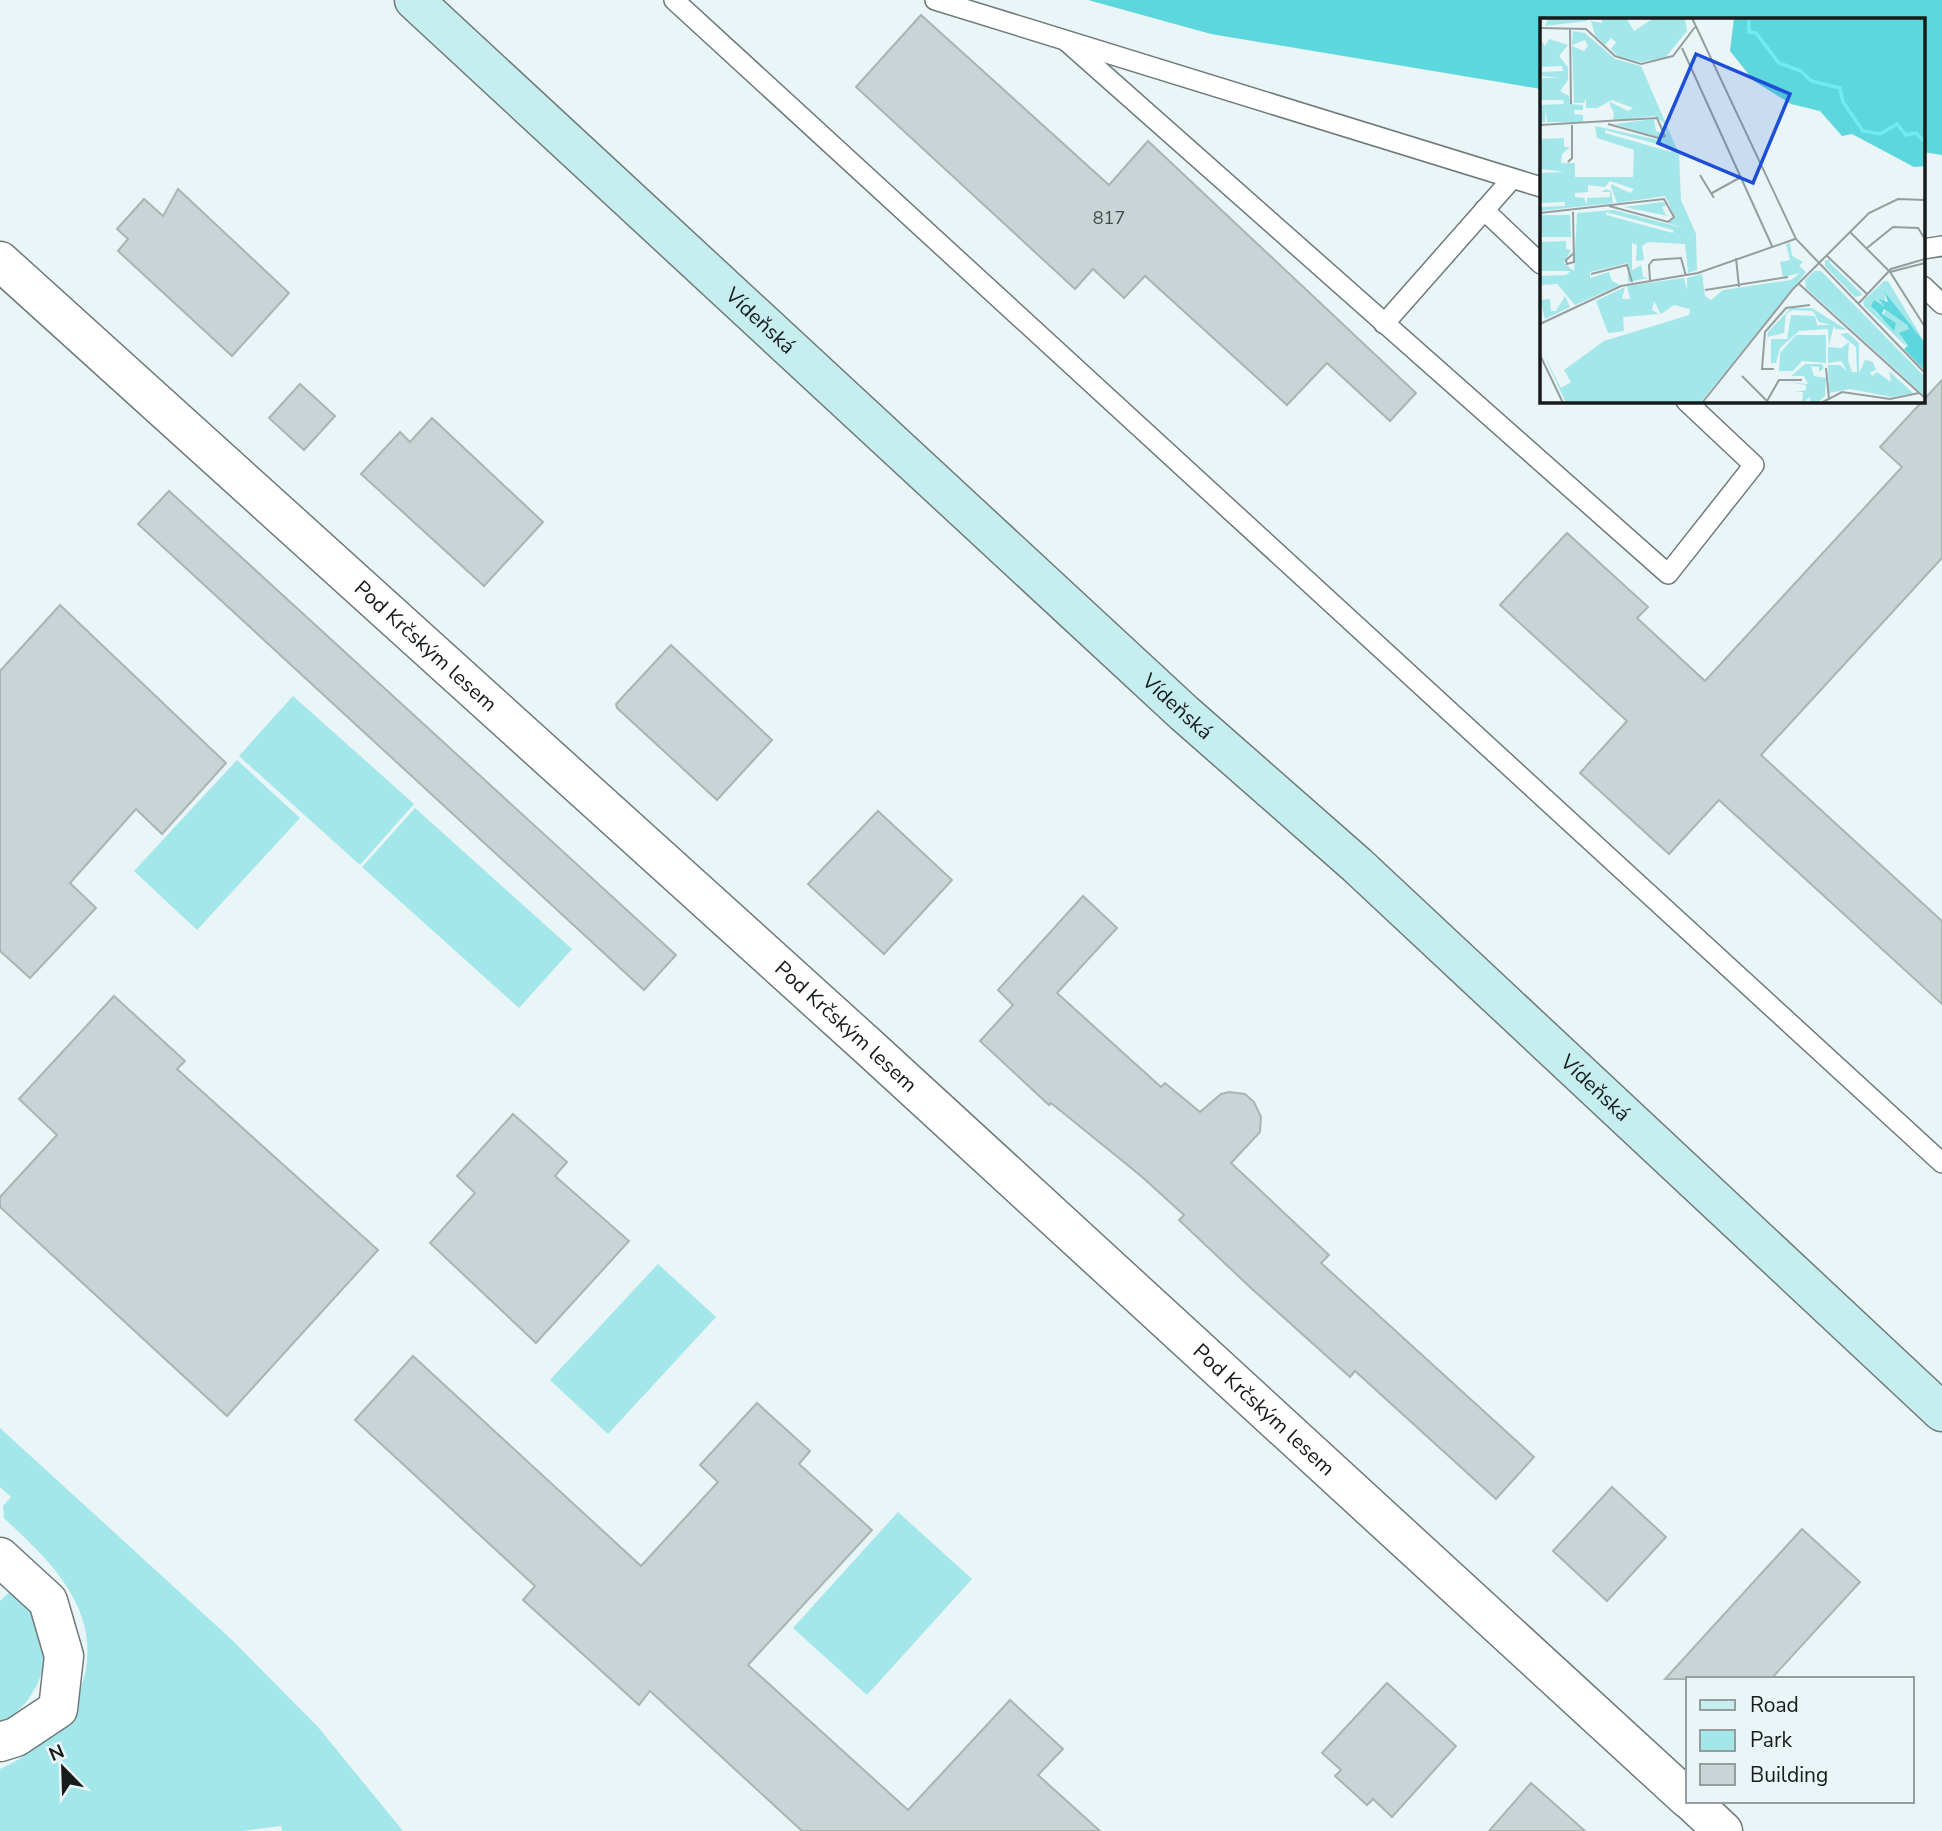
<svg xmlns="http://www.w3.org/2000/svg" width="1942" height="1831" font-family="'Nunito Sans',sans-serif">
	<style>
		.green { fill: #a3e7ea }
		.forest { fill: #5dd7dd }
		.building { fill: #c8d4d5; stroke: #a9b5b5; stroke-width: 2 }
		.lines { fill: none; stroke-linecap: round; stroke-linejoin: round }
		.service-casing { stroke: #6f7a7b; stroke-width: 22 }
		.minor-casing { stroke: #6f7a7b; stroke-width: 41 }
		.secondary-casing { stroke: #6f7a7b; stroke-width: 41 }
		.service { stroke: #fff; stroke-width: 19 }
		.minor { stroke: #fff; stroke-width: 38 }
		.secondary { stroke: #c7eeef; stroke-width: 38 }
		.labels { text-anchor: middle; stroke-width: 5; stroke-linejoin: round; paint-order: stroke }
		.number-label { font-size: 18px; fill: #43494a }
		.street-label { font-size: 21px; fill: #171b1c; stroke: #e9f5f6 }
		.inset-river { fill: none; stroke: #72ebf0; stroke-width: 3.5 }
		.inset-road { fill: none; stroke: #959e9f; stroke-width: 2 }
		.view { fill: #1d4ed8; fill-opacity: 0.15; stroke: #1d4ed8; stroke-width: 3.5 }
		.inset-edge { fill: none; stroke: #171b1c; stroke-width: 3.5 }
	</style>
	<rect width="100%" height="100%" fill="#e9f5f6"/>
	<g class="green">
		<polygon points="293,696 414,804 360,865 239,756"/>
		<polygon points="237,760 300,818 197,930 134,871"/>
		<polygon points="415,808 572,949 519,1008 362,867"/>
		<polygon points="658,1264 716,1317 608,1434 550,1380"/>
		<path d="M 0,1428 L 231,1639 L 318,1727 L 403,1831 L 282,1831 L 281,1826 L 242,1831 L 0,1831 L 0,1769 C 67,1740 111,1669 74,1599 C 57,1566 30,1543 4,1518 L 3,1506 L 11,1497 L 0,1487 Z"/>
		<polygon points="898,1512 972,1579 867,1695 793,1628"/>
		<path d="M 17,1585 C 24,1594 33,1602 37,1611 C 58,1652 39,1703 0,1724 L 0,1601 Z"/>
	</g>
	<polygon class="forest" points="1088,0 1942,0 1942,155 1923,152 1923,19 1541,19 1541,89 1211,34"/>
	<g class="building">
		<polygon points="921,15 1109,185 1148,141 1416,393 1390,421 1327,363 1287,405 1145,276 1124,298 1093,269 1075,289 856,87"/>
		<polygon points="178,189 289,293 232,356 118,251 128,239 117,229 144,199 163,216"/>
		<polygon points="1942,380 1942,558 1761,755 1942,921 1942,1004 1719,800 1669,854 1580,773 1627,721 1500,605 1567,533 1648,607 1637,618 1705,681 1902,467 1880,447"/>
		<polygon points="300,384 335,416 304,450 269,418"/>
		<polygon points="432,418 543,522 484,586 361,474 400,432 410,442"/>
		<polygon points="169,491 676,955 644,990 138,524"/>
		<polygon points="60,605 226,763 162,834 136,809 70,883 96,908 30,978 0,951 0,671"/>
		<polygon points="671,645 772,740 717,800 617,708 616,704"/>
		<polygon points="878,811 952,880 884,954 808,884"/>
		<polygon points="1083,896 1117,928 1057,993 1161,1087 1165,1083 1200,1112 1221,1094 1229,1092 1245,1094 1254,1102 1261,1117 1260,1132 1231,1163 1329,1255 1321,1263 1534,1457 1496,1499 1355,1371 1350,1377 1252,1289 1179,1220 1184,1215 1141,1176 1051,1103 1049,1105 980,1041 1013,1005 998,990"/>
		<polygon points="114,996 185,1061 177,1069 378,1250 227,1416 0,1207 0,1197 57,1135 19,1099"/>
		<polygon points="513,1114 567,1162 555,1176 629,1241 536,1343 430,1243 475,1193 457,1176"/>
		<polygon points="413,1356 641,1566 718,1482 700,1465 757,1403 810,1451 799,1464 872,1530 748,1665 908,1810 1010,1700 1063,1749 1038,1775 1100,1831 802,1831 650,1691 639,1705 544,1619 523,1600 535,1586 355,1420"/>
		<polygon points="1612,1487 1666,1537 1607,1601 1553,1551"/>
		<polygon points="1802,1529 1860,1582 1771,1679 1665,1679"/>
		<polygon points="1387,1683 1456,1746 1392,1817 1373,1799 1367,1805 1335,1776 1341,1770 1322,1753"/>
		<polygon points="1531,1783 1585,1831 1489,1831"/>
	</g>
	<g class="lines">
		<defs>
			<g id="service">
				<polyline points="674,0 1942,1163"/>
				<polyline points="935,0 1541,187"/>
				<polyline points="1066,41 1668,574 1754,465 1686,401"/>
				<polyline points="1484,210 1541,264"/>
				<polyline points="1923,249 1942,246"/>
				<polyline points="1923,286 1942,304"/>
				<polyline points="1384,324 1511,180"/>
			</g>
			<g id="minor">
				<path id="s1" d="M 0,261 L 871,1049 L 1688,1799"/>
				<polyline points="0,1557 48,1601 64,1656 58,1709 16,1737 0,1742"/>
				<polyline points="1691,1801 1723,1831"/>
			</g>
			<g id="secondary">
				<path id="s2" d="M 414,0 L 1184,713 L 1357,865 L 1942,1412"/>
			</g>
		</defs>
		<use href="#service" class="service-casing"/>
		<use href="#minor" class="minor-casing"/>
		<use href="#secondary" class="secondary-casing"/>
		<use href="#service" class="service"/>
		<use href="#minor" class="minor"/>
		<use href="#secondary" class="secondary"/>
	</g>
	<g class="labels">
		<g class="number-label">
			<text x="1109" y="224">817</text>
		</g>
		<g class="street-label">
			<text dy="7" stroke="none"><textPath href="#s2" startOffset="472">Vídeňská</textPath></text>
			<text dy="7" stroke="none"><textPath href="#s1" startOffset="574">Pod Krčským lesem</textPath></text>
			<text dy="7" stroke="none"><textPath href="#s2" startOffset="1040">Vídeňská</textPath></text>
			<text dy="7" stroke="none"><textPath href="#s1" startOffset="1141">Pod Krčským lesem</textPath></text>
			<text dy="7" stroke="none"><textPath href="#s2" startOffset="1606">Vídeňská</textPath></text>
			<text dy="7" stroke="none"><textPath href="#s1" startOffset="1708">Pod Krčským lesem</textPath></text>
		</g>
	</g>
	<g transform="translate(1540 18)">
		<rect width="385" height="385" fill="#e9f5f6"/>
		<path d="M 0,0 L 47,0 L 47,3 L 5,8 L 8,1 ZM 62,0 L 86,0 L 94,13 L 114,0 L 145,0 L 147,13 L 126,39 L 101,44 L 78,38 L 71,31 L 76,24 L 71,20 L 65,27 L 55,17 L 51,3 L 62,5 ZM 33,13 L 45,15 L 75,41 L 101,48 L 139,136 L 141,182 L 156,216 L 157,252 L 148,255 L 145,226 L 108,224 L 102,228 L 104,242 L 96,243 L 97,227 L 92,225 L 92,252 L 101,247 L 103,259 L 108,260 L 88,264 L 88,245 L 50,254 L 50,260 L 69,254 L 72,263 L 80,267 L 35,287 L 17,266 L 0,267 L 0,258 L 26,257 L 31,253 L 0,253 L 0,224 L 26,223 L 26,231 L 31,232 L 24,245 L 34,253 L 37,195 L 74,192 L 143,210 L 128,205 L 135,199 L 125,178 L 77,185 L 71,169 L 71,166 L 90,175 L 94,171 L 70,163 L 65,169 L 48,167 L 48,174 L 35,175 L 35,179 L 44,180 L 47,187 L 47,180 L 70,179 L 70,174 L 61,174 L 66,171 L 71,173 L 73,185 L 0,193 L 0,189 L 25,188 L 25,184 L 0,185 L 0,155 L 25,154 L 0,151 L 1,121 L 24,120 L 24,129 L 30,129 L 22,136 L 21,145 L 35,145 L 35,159 L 93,159 L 94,132 L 57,120 L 55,108 L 118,122 L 126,118 L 124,105 L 115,98 L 94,100 L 95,95 L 93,101 L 73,103 L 74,95 L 70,87 L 70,84 L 88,93 L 93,90 L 72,82 L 57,90 L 46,90 L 46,80 L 44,85 L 34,85 L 32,28 L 44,33 L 48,28 L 45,22 L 32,27 ZM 65,112 L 132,130 L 131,134 L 65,115 ZM 66,194 L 133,212 L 133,215 L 66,197 ZM 0,21 L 5,28 L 9,21 L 28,27 L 19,38 L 28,49 L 28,62 L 20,73 L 29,78 L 30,86 L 43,87 L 43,92 L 34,92 L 34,96 L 43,97 L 43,104 L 7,104 L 6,91 L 5,104 L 0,105 L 0,87 L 24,86 L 23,82 L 0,82 L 0,60 L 20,60 L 0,58 L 0,54 L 23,53 L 22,48 L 0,49 ZM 114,101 L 116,113 L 125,117 L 119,120 L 75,106 ZM 123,184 L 128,186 L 122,189 L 126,197 L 133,199 L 84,189 ZM 0,197 L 30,197 L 31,219 L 0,219 ZM 250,225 L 252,238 L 263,244 L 259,248 L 266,254 L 160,385 L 26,385 L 3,335 L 21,370 L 31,364 L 24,352 L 64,323 L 149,297 L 150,291 L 134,287 L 121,296 L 114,283 L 112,292 L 119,296 L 83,299 L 84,313 L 68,315 L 56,283 L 85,269 L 82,281 L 90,281 L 87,268 L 144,260 L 147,272 L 147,260 L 162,256 L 165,278 L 171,282 L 183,272 L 251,262 L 260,255 L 243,259 L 240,244 L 250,242 L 246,226 ZM 290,242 L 289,244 L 323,277 L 315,279 L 285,248 L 285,242 ZM 274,253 L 281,253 L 385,359 L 385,378 L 266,270 L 265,262 ZM 344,263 L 348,263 L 385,325 L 345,274 L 345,289 L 333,291 L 342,301 L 345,292 L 367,307 L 369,311 L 360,317 L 368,330 L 324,288 L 323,283 ZM 25,278 L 30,289 L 5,301 L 0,282 L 10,281 L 11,293 L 16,293 ZM 251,290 L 272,290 L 307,312 L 295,311 L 294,307 L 289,328 L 288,311 L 259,313 L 240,330 L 236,345 L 231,345 L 231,321 L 247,321 L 251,297 L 275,298 L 277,307 L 291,307 L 279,304 L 273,293 L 252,292 L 246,296 L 244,315 L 227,319 L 225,331 L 228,314 ZM 308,315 L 319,325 L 319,355 L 325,342 L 333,344 L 336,352 L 330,354 L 332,358 L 337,354 L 351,364 L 349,353 L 373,375 L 351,379 L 310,371 L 289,375 L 288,347 L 300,347 L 307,353 L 301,343 L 288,345 L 288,329 L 301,330 L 309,324 L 308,342 L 312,354 L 317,354 L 316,329 L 300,316 ZM 256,317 L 286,317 L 286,345 L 262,343 L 253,353 L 239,353 L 240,335 ZM 265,346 L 282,346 L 284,350 L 279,354 L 279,349 L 271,348 L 274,358 L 286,360 L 285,378 L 277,385 L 270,385 L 270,379 L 262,385 L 263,374 L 255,374 L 266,372 L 266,367 L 246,364 L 268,366 L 264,358 L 251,358 Z" fill="#a3e7ea" fill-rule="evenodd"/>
		<path d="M 194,0 L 385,0 L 385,148 L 374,149 L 312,116 L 302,118 L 280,93 L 251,86 L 214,63 L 190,33 ZM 344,273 L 385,325 L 385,353 L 364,331 L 368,328 L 359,315 L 369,311 L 367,307 L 344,291 L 342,296 L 356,305 L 354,313 L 331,288 L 334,282 L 345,289 L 339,281 L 348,284 Z" fill="#5dd7dd"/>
		<path class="inset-river" d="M 209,0 L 209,14 L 216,15 L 239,45 L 261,53 L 271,63 L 300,70 L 303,84 L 323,113 L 340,116 L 357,106 L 366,117 L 376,115 L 385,124"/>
		<path class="inset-road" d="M 152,0 L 256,221 L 385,355M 0,10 L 46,11 L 75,38 L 101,46 L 133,38 L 155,9M 30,11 L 31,86M 142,30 L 232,228M 0,107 L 117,100 L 125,118 L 118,120 L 68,106M 28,144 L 32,140 L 32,107M 160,157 L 174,180M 172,175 L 201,159M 33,194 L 34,241 L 34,244 L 27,246 L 26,242 L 34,235M 0,195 L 124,181 L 134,199 L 128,204 L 69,188M 310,214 L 350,254 L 385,309M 327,230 L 353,209 L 378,210 L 385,221M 286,237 L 327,276M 196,240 L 199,269M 350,254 L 385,245M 51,256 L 87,247 L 92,264M 110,262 L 109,247 L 113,242 L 141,240 L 146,258M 258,265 L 385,380M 165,272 L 248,259M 319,285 L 351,251 L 385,241M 0,306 L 81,268 L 158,255 L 255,221M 0,337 L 23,385M 286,350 L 289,381M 234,351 L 222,351 L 225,314 L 246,290 L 270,287M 202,358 L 229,385M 227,383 L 239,362 L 262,362M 162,385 L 253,271 L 329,195 L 358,181 L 385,182M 281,385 L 302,374 L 350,381 L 379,375"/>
		<path class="view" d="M 156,36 L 250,76 L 213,165 L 118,125 Z"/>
		<rect width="385" height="385" class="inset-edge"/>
	</g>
	<rect x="1686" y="1677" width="228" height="126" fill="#e9f5f6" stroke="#959e9f" stroke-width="2"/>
	<rect x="1700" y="1700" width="35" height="10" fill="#c7eeef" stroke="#959e9f" stroke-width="2"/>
	<text x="1750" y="1712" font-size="21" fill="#171b1c">Road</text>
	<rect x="1700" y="1730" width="35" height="21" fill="#a3e7ea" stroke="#959e9f" stroke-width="2"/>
	<text x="1750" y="1747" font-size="21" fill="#171b1c">Park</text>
	<rect x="1700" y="1764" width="35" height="21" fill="#c8d4d5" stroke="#959e9f" stroke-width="2"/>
	<text x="1750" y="1782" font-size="21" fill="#171b1c">Building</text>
	<g transform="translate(63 1768) rotate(337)" stroke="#e9f5f6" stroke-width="5" paint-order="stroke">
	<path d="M0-5L12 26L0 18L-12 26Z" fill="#171b1c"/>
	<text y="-10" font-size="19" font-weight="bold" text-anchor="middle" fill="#171b1c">N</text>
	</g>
</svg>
